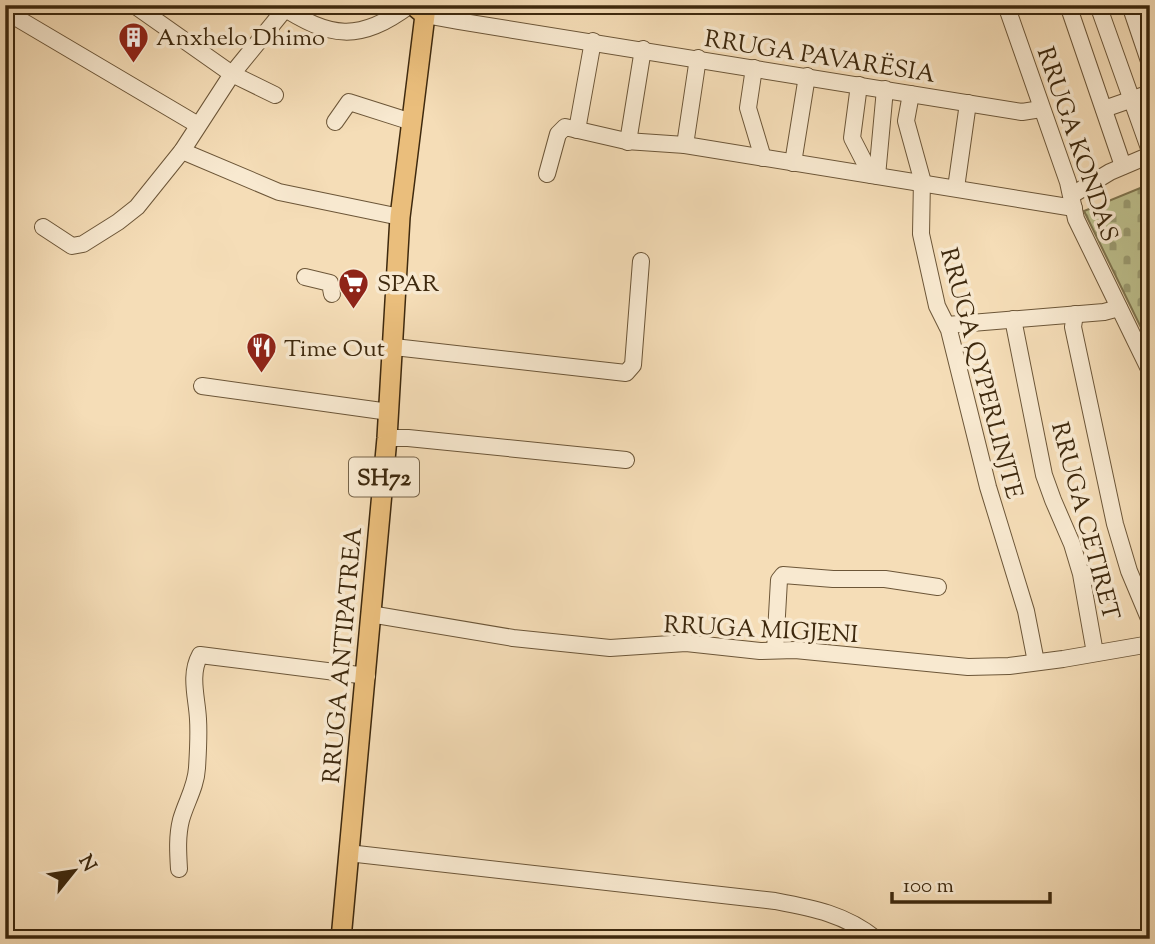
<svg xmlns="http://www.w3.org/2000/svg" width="1155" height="944" font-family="'Sorts Mill Goudy',serif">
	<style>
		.cemetery { fill: url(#cemetery-stones); stroke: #7e744e; stroke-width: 2 }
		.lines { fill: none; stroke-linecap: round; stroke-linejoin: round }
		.minor-casing { stroke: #6c5638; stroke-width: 18 }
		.major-casing { stroke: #3e290e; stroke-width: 22 }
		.minor { stroke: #f8e9d0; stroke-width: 16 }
		.major { stroke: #eabe7c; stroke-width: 19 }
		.labels { text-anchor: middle; stroke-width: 7; stroke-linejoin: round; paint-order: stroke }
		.shield { fill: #f8e9d0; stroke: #766348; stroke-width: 2 }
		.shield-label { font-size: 23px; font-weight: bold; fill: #3e290e }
		.poi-label { font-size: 24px; fill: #3e290e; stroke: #f8e9d0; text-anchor: start }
		.street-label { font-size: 24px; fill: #3e290e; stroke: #f8e9d0 }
	</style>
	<defs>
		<pattern id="cemetery-stones" width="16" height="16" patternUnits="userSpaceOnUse" patternTransform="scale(1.75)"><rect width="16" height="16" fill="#bdc08d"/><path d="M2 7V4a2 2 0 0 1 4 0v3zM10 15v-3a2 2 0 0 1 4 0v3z" fill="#9b9c72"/></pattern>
	</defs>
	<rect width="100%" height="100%" fill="#f5ddb7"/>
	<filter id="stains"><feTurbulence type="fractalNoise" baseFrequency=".00286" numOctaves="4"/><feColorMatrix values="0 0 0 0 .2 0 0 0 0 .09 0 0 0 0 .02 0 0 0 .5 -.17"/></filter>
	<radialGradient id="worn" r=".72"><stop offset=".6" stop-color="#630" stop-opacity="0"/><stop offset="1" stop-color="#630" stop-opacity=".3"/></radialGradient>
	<polygon class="cemetery" points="1150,184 1150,346 1084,211"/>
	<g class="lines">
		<defs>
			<g id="minor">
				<polyline points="134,5 232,74 275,95"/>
				<path d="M 279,5 C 330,38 359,43 410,5"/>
				<polyline points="428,5 425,15 458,21 1022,112 1041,109"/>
				<polyline points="1006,5 1068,182 1076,219 1150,371"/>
				<polyline points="1068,5 1123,166"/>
				<polyline points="1098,5 1150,151"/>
				<polyline points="1130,5 1150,64"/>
				<polyline points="5,11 198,125"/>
				<polyline points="754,68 748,108 763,158"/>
				<polyline points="859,85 852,138 871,175"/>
				<polyline points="911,94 906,121 922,179 921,234 937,306 949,330 988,487 1026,611 1036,662"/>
				<polyline points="1104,109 1150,93"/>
				<polyline points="335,122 349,102 412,122"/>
				<polyline points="577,130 593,41"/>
				<polyline points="628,142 643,49"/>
				<polyline points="685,145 698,58"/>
				<polyline points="182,151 279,192 400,217"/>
				<polyline points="793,163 807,76"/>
				<polyline points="547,174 558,134 565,127 626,141 685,145 1074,208"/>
				<polyline points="877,176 885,89"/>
				<polyline points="956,188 968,103"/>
				<polyline points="1072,195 1110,172 1150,155"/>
				<polyline points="43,227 72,246 83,244 118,222 137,207 182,151 232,74 285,9"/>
				<polyline points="305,277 330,283 332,294"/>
				<polyline points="1075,314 1073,327 1115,524 1129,571 1150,621"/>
				<polyline points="1013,319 1044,475 1053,500 1072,544 1081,574 1095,653"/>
				<polyline points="947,325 1104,312 1119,308"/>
				<polyline points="394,347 626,373 633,365 641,261"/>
				<polyline points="202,386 389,412"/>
				<polyline points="387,438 408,438 626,460"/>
				<polyline points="370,614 513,638 610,648 686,643 760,651 795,650 968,667 1009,666 1063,659 1150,644"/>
				<polyline points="775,650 779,580 783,575 833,579 885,579 938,587"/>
				<path d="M 348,853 L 775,901 C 812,908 845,914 876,939"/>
				<path d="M 179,869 C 178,852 177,836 181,820 C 186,802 196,787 197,768 C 198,752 199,735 198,719 C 197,698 189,675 200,655 L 367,676"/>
			</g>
			<polyline id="major" points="341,939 387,438 400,217 425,15 413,5"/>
		</defs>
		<use href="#minor" class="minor-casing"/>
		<use href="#major" class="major-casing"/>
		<use href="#minor" class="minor"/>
		<use href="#major" class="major"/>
	</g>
	<defs>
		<symbol id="building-pin" viewBox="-11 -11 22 30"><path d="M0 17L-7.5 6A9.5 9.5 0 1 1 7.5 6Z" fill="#8f2418" stroke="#f8e9d0"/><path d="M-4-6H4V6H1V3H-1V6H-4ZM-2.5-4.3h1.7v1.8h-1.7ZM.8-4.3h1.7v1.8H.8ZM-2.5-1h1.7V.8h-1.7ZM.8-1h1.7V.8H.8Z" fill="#fff"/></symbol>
		<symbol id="supermarket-pin" viewBox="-11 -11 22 30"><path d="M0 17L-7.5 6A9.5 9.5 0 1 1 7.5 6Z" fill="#8f2418" stroke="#f8e9d0"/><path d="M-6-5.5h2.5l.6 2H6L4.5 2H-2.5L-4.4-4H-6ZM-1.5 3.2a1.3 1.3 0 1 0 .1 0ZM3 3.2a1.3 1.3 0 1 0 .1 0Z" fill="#fff"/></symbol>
		<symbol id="restaurant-pin" viewBox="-11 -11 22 30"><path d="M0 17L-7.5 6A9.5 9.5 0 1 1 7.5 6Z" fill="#8f2418" stroke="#f8e9d0"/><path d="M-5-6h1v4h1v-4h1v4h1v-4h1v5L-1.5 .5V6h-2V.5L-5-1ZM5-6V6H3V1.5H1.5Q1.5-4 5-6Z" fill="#fff"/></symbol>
	</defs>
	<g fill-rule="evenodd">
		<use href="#building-pin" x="116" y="20" width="35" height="47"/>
		<use href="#supermarket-pin" x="336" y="266" width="35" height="47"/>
		<use href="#restaurant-pin" x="244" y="330" width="35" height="47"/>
	</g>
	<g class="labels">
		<rect class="shield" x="349" y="457.5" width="70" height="39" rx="5"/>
		<g class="shield-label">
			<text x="384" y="485">SH72</text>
		</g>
		<g class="poi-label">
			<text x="156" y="45">Anxhelo Dhimo</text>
			<text x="377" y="291">SPAR</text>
			<text x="284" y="356">Time Out</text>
		</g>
		<g class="street-label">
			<text transform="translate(820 56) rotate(9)" y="8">RRUGA PAVARËSIA</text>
			<text transform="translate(1078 144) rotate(71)" y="8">RRUGA KONDAS</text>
			<text transform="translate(982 373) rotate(75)" y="8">RRUGA QYPERLINJTE</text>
			<text transform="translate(1086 521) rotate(75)" y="8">RRUGA CETIRET</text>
			<text transform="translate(761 629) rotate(3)" y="8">RRUGA MIGJENI</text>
			<text transform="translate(342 655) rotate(-85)" y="8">RRUGA ANTIPATREA</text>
		</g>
	</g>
	<rect width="1155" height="944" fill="none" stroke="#f5ddb7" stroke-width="28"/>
	<rect x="7" y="7" width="1141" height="930" fill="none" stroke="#3e290e" stroke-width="3.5"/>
	<rect x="14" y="14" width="1127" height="916" fill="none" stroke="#3e290e" stroke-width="2"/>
	<g transform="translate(74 871) rotate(60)" stroke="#f8e9d0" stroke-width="5" paint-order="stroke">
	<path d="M0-5L12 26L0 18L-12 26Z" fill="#3e290e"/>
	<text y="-10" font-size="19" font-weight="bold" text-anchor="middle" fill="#3e290e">N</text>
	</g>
	<path d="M892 892v10h158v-10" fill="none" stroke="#3e290e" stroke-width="3.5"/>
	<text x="903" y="892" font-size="21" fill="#3e290e" stroke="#f8e9d0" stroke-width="5" paint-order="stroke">100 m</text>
	<rect width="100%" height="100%" filter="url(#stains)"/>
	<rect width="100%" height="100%" fill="url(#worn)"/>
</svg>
